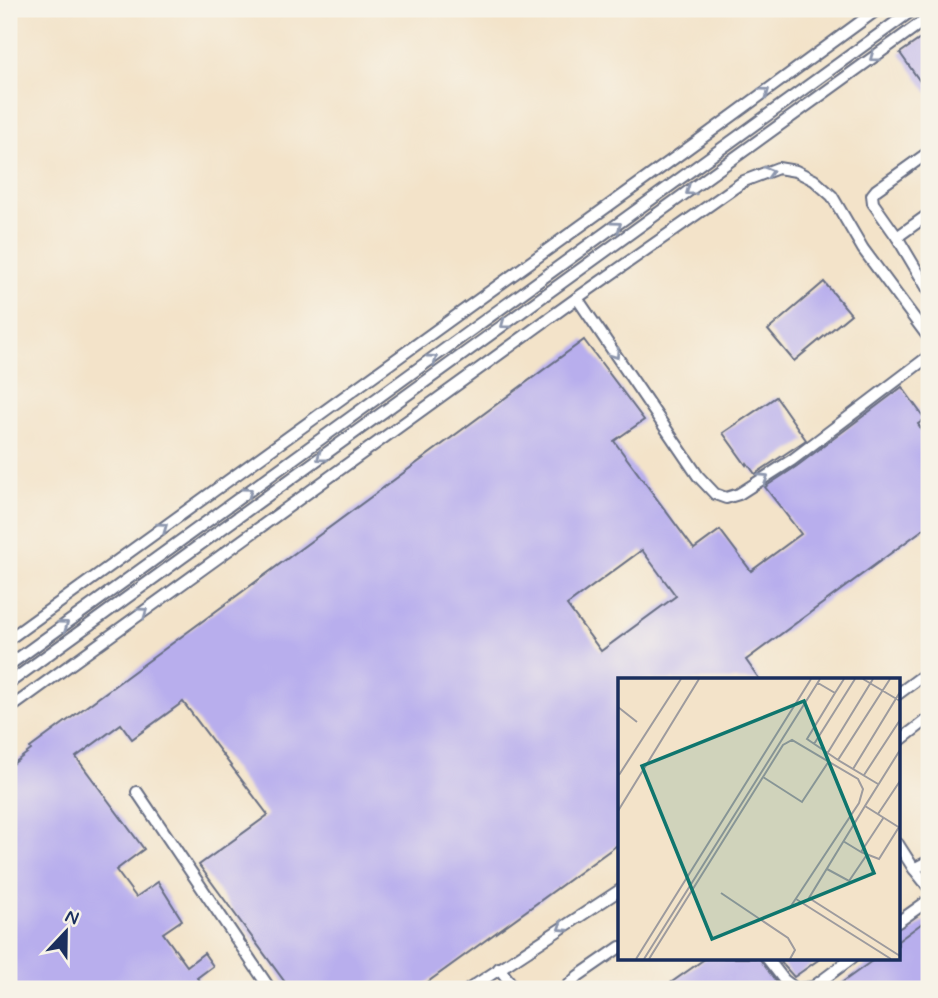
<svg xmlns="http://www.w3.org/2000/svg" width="938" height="998" font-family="Mynerve,sans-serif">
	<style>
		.building { fill: #b8aeed; fill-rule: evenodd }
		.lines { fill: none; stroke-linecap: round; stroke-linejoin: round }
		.service-casing { stroke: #676e83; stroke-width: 14 }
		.service { stroke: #fff; stroke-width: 10 }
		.oneway { stroke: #8d97ae }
		.inset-road { fill: none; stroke: #9d9b9e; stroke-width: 2 }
		.view { fill: #0f766e; fill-opacity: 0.15; stroke: #0f766e; stroke-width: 3.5 }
		.inset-edge { fill: none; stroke: #1b2f5e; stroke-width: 3.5 }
	</style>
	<rect width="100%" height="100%" fill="#f7f3e8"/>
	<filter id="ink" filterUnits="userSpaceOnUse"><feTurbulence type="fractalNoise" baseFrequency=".0143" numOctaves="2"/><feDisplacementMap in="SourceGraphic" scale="14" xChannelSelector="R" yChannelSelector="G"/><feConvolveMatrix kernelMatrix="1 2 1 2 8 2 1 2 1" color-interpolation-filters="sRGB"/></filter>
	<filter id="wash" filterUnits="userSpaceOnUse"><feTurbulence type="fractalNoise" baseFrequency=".00686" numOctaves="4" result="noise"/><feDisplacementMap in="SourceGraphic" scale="28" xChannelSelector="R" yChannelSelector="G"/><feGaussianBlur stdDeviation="1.57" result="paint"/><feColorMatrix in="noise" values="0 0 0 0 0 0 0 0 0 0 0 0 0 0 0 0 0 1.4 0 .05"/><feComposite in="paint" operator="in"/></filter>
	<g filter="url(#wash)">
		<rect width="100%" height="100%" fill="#f3e3c9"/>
		<g id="blocks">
			<g class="building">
				<polygon points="929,33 929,94 900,53"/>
				<polygon points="824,282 851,314 794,361 768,330"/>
				<path d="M 584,340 L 644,420 L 614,441 L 694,549 L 720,530 L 751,571 L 801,534 L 765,487 L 797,466 L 902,387 L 925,419 L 918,424 L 929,440 L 929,525 L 746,660 L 760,680 L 620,680 L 620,843 L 418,989 L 290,989 L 199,865 L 268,815 L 183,702 L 132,739 L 121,724 L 76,757 L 144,849 L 116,870 L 136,897 L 158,882 L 182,920 L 163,933 L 187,966 L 204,953 L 213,966 L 197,978 L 205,989 L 9,989 L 9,767 L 31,750 L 30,748 ZM 642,550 L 676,596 L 601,651 L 567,605 Z"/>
				<polygon points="776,397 806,440 755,474 747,463 746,465 723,433"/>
				<polygon points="929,918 929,989 833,989 876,958 898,958 898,941"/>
				<polygon points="706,958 759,958 780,987 778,989 662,989"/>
				<polygon points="777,958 821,958 794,977"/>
			</g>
		</g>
	</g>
	<g filter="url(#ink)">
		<use href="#blocks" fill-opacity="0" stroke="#676e83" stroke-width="2"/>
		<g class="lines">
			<defs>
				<g id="service">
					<polyline points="929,152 876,190 872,195 873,203 897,237 929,291"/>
					<polyline points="897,237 929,214"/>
					<polyline points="577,298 698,476 715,494 726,498 739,494 792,460 929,356"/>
					<polyline points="9,639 687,149 878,9"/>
					<polyline points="9,665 914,9"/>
					<polyline points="9,683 929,17"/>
					<polyline points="898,694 929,671"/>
					<polyline points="9,709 577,298 744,181 778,168 796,171 814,180 832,196 863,249 929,338"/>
					<polyline points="898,742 929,718"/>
					<polyline points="137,792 270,989"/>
					<polyline points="898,844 914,869 929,861"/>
					<polyline points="914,869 929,888"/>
					<polyline points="898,922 929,900"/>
					<polyline points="767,958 784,980 796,989"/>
					<polyline points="499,968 515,989"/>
					<polyline points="469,989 620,890"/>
					<polyline points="565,989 578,976 620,947"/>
					<polyline points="798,989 813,987 852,958"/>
				</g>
			</defs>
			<use href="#service" class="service-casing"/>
			<use href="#service" class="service"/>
		</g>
		<defs><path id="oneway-chevron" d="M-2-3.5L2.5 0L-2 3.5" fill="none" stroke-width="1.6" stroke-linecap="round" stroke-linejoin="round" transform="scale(1.75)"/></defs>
		<g class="oneway">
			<use href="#oneway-chevron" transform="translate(874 57) rotate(144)"/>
			<use href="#oneway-chevron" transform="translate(765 92) rotate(-36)"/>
			<use href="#oneway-chevron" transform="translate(769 172) rotate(-17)"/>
			<use href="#oneway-chevron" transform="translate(690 191) rotate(144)"/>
			<use href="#oneway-chevron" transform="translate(617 226) rotate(-36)"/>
			<use href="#oneway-chevron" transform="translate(505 324) rotate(144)"/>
			<use href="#oneway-chevron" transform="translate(615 354) rotate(56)"/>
			<use href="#oneway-chevron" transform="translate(433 359) rotate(-36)"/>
			<use href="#oneway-chevron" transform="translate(321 457) rotate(144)"/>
			<use href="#oneway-chevron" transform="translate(764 478) rotate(-33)"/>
			<use href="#oneway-chevron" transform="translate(248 492) rotate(-36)"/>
			<use href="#oneway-chevron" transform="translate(163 527) rotate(-36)"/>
			<use href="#oneway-chevron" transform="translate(143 612) rotate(-36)"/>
			<use href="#oneway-chevron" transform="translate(64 625) rotate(-36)"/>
			<use href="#oneway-chevron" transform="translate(562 927) rotate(147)"/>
		</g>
	</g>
	<g transform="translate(618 678)">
		<rect width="282" height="282" fill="#f3e3c9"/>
		<path class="inset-road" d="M 245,1 L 282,23M 200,5 L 217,15 L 226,1M 217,15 L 189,61 L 220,82M 0,29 L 19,44M 196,66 L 237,1M 282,72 L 247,128 L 282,150M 209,76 L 255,1M 235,91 L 282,14M 1,97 L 63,1M 246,97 L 282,42M 145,99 L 184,124 L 211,83M 260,106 L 220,82 L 272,1M 247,128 L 191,220 L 282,278M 0,133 L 81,1M 260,136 L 282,103M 225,163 L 243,174 L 266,139M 243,174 L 261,181 L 281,149M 209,191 L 231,203 L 248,178M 103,215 L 170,260 L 177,272 L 172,281M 178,221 L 273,281M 18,281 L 193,1M 26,281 L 202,1M 31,281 L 165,67 L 174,62 L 240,101 L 245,111 L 241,125 L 171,231"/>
		<path class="view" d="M 186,23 L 256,195 L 94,261 L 24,88 Z"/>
		<rect width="282" height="282" class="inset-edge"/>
	</g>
	<rect width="938" height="998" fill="none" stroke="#f7f3e8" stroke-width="35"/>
	<g transform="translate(66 932) rotate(22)" stroke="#f7f3e8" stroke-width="5" paint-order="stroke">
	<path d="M0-5L12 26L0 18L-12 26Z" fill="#1b2f5e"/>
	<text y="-10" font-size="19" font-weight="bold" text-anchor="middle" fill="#1b2f5e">N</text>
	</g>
</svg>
